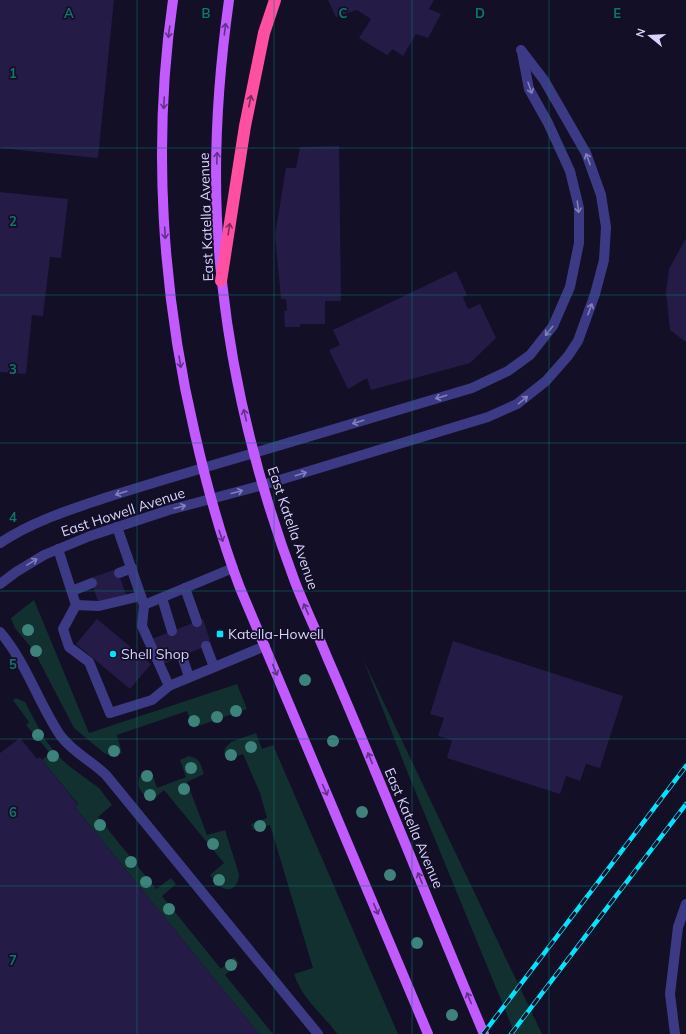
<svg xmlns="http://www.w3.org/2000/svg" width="686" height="1034" font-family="Mulish,sans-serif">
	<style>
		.green { fill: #12302f }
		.building { fill: #241b47 }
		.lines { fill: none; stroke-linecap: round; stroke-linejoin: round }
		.service { stroke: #3d3a85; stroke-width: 10 }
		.tertiary { stroke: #3d3a85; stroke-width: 10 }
		.primary { stroke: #c25bff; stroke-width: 10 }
		.motorway { stroke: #ff4fa3; stroke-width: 12 }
		.rail-casing { stroke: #00e5ff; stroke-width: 4.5 }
		.rail { stroke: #130f26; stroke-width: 3; stroke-dasharray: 9; stroke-linecap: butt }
		.tree { fill: #3d827b }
		.oneway { stroke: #623188 }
		.oneway2 { stroke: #837fbc }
		.oneway3 { stroke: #7d2c5e }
		.grid { fill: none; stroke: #0f766e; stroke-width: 1; stroke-opacity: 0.55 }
		.poi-dot { fill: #00e5ff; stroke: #130f26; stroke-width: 1.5 }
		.labels { text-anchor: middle; stroke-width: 3.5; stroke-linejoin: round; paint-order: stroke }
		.street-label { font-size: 14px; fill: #d9d4ff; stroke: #130f26 }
		.poi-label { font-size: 14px; fill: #d9d4ff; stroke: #130f26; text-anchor: start }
		.grid-label { font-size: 13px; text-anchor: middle; font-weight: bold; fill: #0f766e; stroke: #130f26; stroke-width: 3.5; stroke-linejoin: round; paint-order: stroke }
	</style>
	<rect width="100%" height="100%" fill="#130f26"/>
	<g class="green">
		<polygon points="34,600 89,733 237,684 247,709 193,728 187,711 117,735 122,753 111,756 104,753 74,728 34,651 15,628 11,618"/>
		<polygon points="363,659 542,1034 515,1034 409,776"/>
		<polygon points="16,698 25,702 44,738 56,754 69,766 99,788 112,805 98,817 156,889 171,878 176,884 162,896 221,969 234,957 239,963 225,975 273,1034 259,1034 75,807 78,804 42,760 50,753 26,725 29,722 13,700"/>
		<path d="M 256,733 L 262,749 L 273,745 L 398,1034 L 337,1034 C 323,1014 301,998 294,974 L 313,968 L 270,825 L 253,830 L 251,824 L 267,818 L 260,793 L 243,754 L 227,760 L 224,754 L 225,748 L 231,742 Z"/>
		<path d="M 189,756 C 201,759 200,764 204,774 L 187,782 L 207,835 L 225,830 L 239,874 C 239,884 232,894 221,887 C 217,884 213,878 210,875 L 224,863 L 164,790 L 150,802 C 142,792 133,786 142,773 L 151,770 L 157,788 L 186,777 L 180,760 Z"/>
	</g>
	<g class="building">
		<polygon points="0,0 114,0 98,158 0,148"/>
		<polygon points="328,0 434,0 429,9 441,14 428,38 416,34 403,56 393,49 387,55 359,38 371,19 357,10 336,17"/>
		<polygon points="339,146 341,301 325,301 325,324 300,324 300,327 285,327 284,311 287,311 286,299 281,299 275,235 286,168 296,168 300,147"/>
		<polygon points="0,192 68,199 61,258 50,257 43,316 32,315 26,374 0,372"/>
		<polygon points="686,238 686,342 670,330 666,292 669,269"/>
		<polygon points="456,271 467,295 463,297 468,309 480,304 496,338 470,363 371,390 367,378 348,389 329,350 340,345 333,330"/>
		<polygon points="117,569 126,595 99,604 90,578"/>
		<polygon points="97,619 151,664 130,689 76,644"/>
		<polygon points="203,619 211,644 161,665 152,639"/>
		<polygon points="453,641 623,696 600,768 586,764 580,781 566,776 560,794 447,758 452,740 438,736 444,718 430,714"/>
		<polygon points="20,738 37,759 40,757 42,760 78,805 75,807 259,1034 0,1034 0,753"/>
	</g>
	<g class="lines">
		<g class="service">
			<polyline points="254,453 472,388 508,371 530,355 553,326 570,287 579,243 579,208 570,171 548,123 529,89 522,52"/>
			<polyline points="263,485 488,417 517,404 546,381 568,356 578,341 595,294 604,260 606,227 601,195 586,153 544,80 521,50"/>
			<polyline points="117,527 144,605 233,568"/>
			<polyline points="58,549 76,605 63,629 69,647 89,662 110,713 152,700 169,686 265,646"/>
			<polyline points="119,573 132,568"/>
			<polyline points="185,588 197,622"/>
			<polyline points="72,591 92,583"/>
			<polyline points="162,598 172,631"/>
			<polyline points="76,605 99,606 141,596"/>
			<polyline points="144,605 142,626 169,686"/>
			<path d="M 0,632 C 26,662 38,702 60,735 C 72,752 92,761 106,775 L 318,1034"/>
			<polyline points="206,646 214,667"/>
			<polyline points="182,656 189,677"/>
			<polyline points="675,1034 670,994 678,927 686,904"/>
		</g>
		<g class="tertiary">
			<path d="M 0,543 C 34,520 73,509 111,496 C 159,481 206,467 254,453"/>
			<polyline points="0,584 16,572 44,555 90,536 169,510 263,485"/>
		</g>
		<g class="primary">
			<path d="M 173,0 C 152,143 162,294 195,434 C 207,487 221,538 240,588 L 428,1034"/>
			<path d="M 229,0 C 216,93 211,188 222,282 C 233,384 259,486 295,582 C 305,608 317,632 327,657 C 344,696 360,734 376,773 C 412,859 447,947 484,1034"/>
		</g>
		<polyline class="motorway" points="221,281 245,126 264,33 275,0"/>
		<defs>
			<g id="rail">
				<polyline points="483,1034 686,766"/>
				<polyline points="511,1034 686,804"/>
			</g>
		</defs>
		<use href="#rail" class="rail-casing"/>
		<use href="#rail" class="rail"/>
	</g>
	<g class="tree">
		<circle cx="28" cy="630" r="6"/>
		<circle cx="36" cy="651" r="6"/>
		<circle cx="305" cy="680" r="6"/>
		<circle cx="236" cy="711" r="6"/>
		<circle cx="217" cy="717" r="6"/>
		<circle cx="194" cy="721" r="6"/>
		<circle cx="38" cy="735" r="6"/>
		<circle cx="333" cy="741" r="6"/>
		<circle cx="251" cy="747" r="6"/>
		<circle cx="114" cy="751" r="6"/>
		<circle cx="231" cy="755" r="6"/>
		<circle cx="53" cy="756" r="6"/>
		<circle cx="191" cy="768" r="6"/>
		<circle cx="147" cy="776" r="6"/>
		<circle cx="184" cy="789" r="6"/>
		<circle cx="150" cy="795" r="6"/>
		<circle cx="362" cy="812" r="6"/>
		<circle cx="100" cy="825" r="6"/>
		<circle cx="260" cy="826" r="6"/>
		<circle cx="213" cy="844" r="6"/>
		<circle cx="131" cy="862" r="6"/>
		<circle cx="390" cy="875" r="6"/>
		<circle cx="219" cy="880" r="6"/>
		<circle cx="146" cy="882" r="6"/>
		<circle cx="169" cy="909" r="6"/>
		<circle cx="417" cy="943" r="6"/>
		<circle cx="231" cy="965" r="6"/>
		<circle cx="452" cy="1015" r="6"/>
	</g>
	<defs><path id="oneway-shaft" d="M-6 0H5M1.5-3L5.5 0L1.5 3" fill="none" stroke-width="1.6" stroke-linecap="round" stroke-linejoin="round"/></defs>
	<g class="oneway">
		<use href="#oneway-shaft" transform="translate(225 29) rotate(-83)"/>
		<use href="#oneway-shaft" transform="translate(169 32) rotate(97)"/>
		<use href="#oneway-shaft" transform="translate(164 103) rotate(93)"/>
		<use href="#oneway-shaft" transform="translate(217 158) rotate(-88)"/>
		<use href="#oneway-shaft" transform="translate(165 233) rotate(87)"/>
		<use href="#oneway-shaft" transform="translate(180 362) rotate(81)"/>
		<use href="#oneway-shaft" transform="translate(245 415) rotate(-103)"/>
		<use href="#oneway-shaft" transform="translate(221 536) rotate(71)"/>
		<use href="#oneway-shaft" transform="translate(306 609) rotate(-113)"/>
		<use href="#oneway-shaft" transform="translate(275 670) rotate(68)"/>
		<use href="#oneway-shaft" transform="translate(370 758) rotate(-113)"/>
		<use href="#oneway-shaft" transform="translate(325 790) rotate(66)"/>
		<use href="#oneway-shaft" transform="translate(420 878) rotate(-112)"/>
		<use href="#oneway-shaft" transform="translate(376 909) rotate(67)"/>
		<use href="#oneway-shaft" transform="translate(469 998) rotate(-112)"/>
	</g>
	<g class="oneway2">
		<use href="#oneway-shaft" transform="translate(530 88) rotate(71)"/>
		<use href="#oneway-shaft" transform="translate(588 159) rotate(-111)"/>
		<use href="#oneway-shaft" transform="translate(578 207) rotate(83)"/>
		<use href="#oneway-shaft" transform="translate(590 309) rotate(-70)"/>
		<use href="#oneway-shaft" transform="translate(549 331) rotate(129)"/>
		<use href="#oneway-shaft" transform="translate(441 397) rotate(163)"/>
		<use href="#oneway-shaft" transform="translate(523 400) rotate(-39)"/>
		<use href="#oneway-shaft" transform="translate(358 422) rotate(163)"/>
		<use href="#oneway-shaft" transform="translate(301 474) rotate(-17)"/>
		<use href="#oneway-shaft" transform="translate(237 492) rotate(-15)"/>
		<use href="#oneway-shaft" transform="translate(121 493) rotate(162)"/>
		<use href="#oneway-shaft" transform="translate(180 507) rotate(-15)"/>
		<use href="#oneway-shaft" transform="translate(32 562) rotate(-31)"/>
	</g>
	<g class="oneway3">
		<use href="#oneway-shaft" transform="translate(250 101) rotate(-79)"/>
		<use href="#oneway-shaft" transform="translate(229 229) rotate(-81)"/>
	</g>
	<path class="grid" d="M 137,0 L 137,1034M 274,0 L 274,1034M 412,0 L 412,1034M 549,0 L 549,1034M 0,148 L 686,148M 0,295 L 686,295M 0,443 L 686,443M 0,591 L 686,591M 0,739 L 686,739M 0,886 L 686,886"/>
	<g class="poi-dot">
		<rect x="216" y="630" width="8" height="8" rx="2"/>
		<circle cx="113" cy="654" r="4"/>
	</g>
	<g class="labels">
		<g class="street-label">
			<text transform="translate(206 217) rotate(-92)" y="5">East Katella Avenue</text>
			<text transform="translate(123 512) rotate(-18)" y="5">East Howell Avenue</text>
			<text transform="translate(293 528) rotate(71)" y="5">East Katella Avenue</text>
			<text transform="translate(414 828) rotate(67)" y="5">East Katella Avenue</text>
		</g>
		<g class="poi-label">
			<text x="228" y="639">Katella-Howell</text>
			<text x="121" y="659">Shell Shop</text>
		</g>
	</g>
	<g class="grid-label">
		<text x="69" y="18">A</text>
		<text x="206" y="18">B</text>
		<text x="343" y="18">C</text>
		<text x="480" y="18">D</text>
		<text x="617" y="18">E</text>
		<text x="13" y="78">1</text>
		<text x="13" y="226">2</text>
		<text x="13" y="374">3</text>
		<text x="13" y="522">4</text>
		<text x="13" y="669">5</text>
		<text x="13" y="817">6</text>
		<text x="13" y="965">7</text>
	</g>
	<g transform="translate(650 36) rotate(288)" stroke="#130f26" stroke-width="3" paint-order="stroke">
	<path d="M0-3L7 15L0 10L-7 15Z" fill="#d9d4ff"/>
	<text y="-6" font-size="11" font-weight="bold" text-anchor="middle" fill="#d9d4ff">N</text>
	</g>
</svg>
